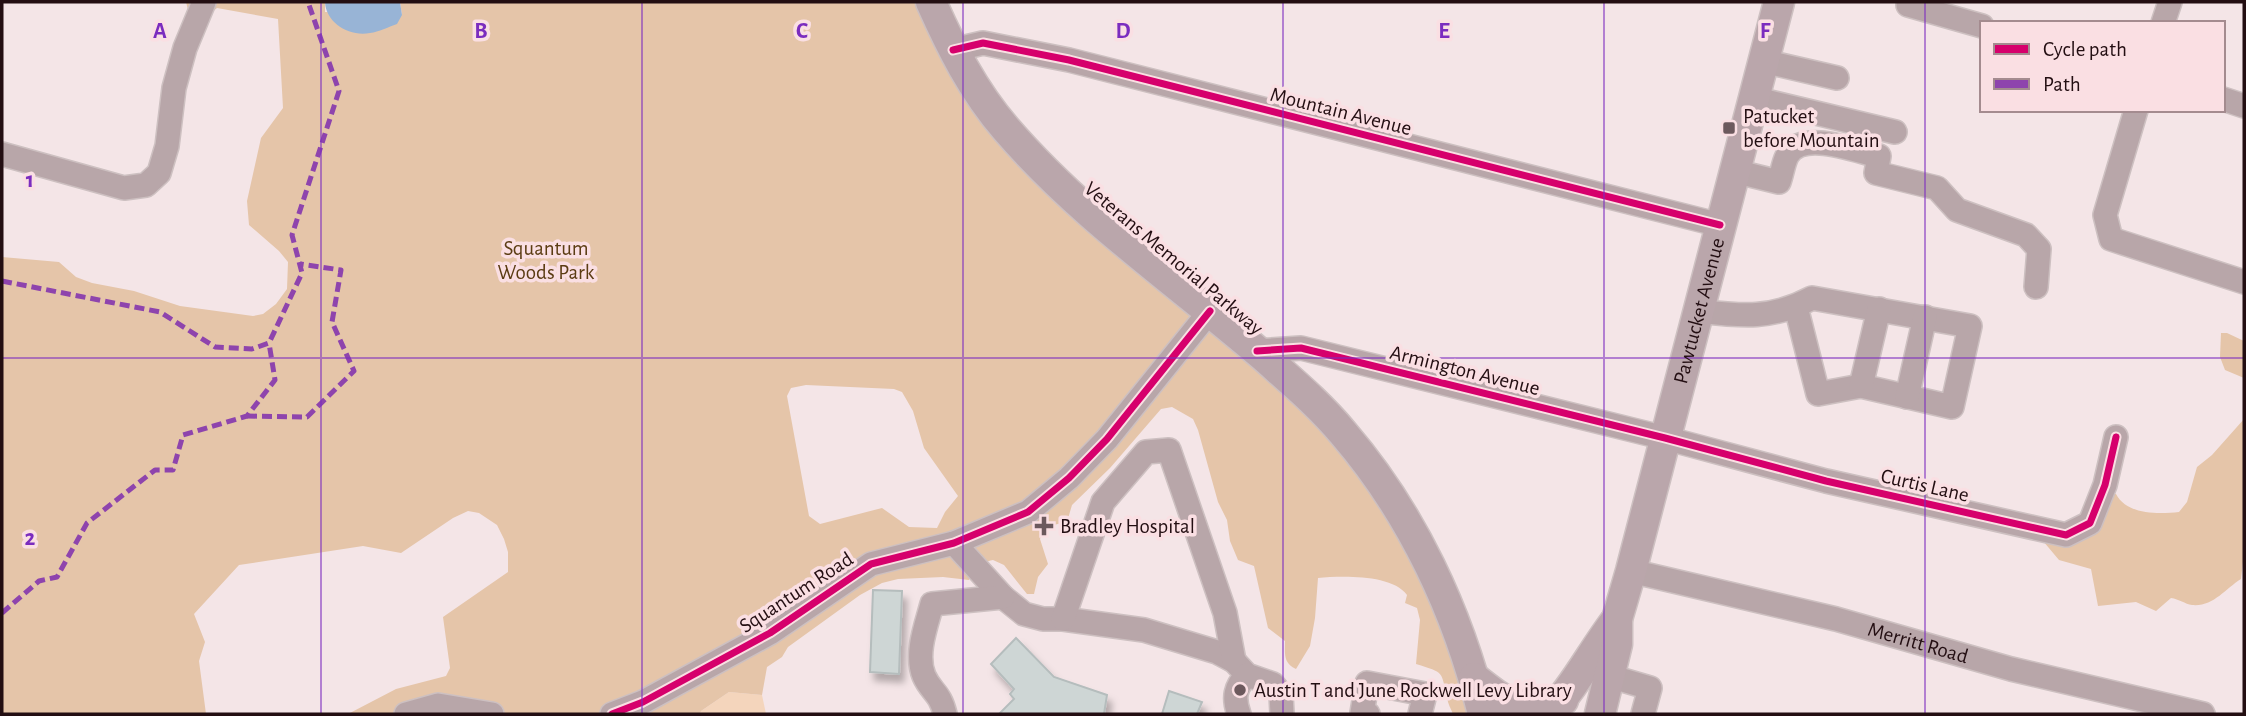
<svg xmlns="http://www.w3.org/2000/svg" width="2246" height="716" font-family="'Alegreya Sans',sans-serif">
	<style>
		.green { fill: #f4d5bc }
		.forest { fill: #e5c5a9; fill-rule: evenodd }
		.water { fill: #98b4d6 }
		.building { fill: #ced6d5; stroke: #b5bdbd; stroke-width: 2; filter: url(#shadow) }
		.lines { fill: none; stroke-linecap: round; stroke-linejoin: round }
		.minor-casing { stroke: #cdc0c1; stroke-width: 26 }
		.major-casing { stroke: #cdc0c1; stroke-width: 33 }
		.minor { stroke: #b8a6a9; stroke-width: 23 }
		.major { stroke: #baa6ab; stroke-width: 30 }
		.quiet { stroke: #8e44ad; stroke-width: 5; stroke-dasharray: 10 5; stroke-linecap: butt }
		.cycleway-casing { stroke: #fadfe3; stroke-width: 11 }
		.cycleway { stroke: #d6006c; stroke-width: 7 }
		.grid { fill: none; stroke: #7b2cbf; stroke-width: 2; stroke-opacity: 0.55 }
		.poi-dot { fill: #6c595d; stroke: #fadfe3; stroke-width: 2.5 }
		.labels { text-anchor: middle; stroke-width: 7; stroke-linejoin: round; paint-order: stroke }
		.street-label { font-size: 21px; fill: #230e12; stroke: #fadfe3 }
		.poi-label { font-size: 21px; fill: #230e12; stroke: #fadfe3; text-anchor: start }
		.park-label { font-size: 21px; fill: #5b3c13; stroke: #fadfe3 }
		.grid-label { font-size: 23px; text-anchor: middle; font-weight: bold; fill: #7b2cbf; stroke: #fadfe3; stroke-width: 7; stroke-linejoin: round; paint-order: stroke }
	</style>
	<defs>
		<filter id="shadow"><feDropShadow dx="4.5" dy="8" stdDeviation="3.5" flood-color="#0004"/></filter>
	</defs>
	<rect width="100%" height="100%" fill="#f4e5e7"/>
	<polygon class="green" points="729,692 762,695 766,714 700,714 701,711"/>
	<g class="forest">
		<path d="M 186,2 L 325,2 L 325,12 L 402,15 L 400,2 L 931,2 L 985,102 L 1386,488 L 1478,714 L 1453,714 C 1451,709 1448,704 1447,698 C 1441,671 1445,673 1416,664 L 1420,620 L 1417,608 L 1405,603 L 1407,595 C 1392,574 1341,576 1318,578 L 1315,618 L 1310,646 L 1296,669 C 1283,663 1285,654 1285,641 L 1268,628 L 1254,566 L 1238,560 L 1230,541 L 1227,520 L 1218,502 L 1198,430 L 1193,419 L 1172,407 L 1161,409 L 1110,468 L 1072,505 L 1067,522 C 1053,525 1046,525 1040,539 L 1048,564 L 1038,577 L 1034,594 L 1027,594 L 1004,565 L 993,560 C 979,563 974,566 969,580 L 943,577 L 898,579 L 882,583 L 860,595 L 788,647 L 782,657 L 767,667 L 762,695 L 729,692 L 701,711 L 700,714 L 348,714 L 396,689 L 446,676 L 450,668 L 443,617 L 508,572 L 508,552 L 504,539 L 497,525 L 479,513 L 468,511 L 453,518 L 401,553 L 363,546 L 239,565 L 194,614 L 205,642 L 199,661 L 206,714 L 2,714 L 2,257 L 59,262 L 76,277 L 92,283 L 134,291 L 180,306 L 253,316 L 263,314 L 276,304 L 287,289 L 288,262 L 279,251 L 249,225 L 247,201 L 261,138 L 283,108 L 278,19 L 217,8 L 211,13 L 189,14 ZM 806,385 L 894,389 L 902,392 L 913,411 L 924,448 L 958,496 L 945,512 L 937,528 L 909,527 L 882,508 L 820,524 L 809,516 L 787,396 L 791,388 Z"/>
		<polygon points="2221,333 2227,333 2244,341 2244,378 2225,370 2220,357"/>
		<path d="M 2244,419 L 2244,553 L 2241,579 C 2225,589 2213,607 2192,605 C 2185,604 2179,599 2171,598 L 2156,611 L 2136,602 L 2098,606 L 2091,569 L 2059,560 L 2038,535 L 2074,536 L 2103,493 L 2116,494 C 2127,515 2158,514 2179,512 L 2187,502 L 2197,467 L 2212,455 Z"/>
	</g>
	<path class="water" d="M 325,2 L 400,2 L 402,15 L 397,24 C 388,27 379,32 370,33 C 349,37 326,23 325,2 Z"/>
	<g class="building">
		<polygon points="873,590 902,591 899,674 870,672"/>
		<polygon points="1016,638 1054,677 1107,695 1104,714 999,714 1014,699 1010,694 1014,689 991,664"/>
		<polygon points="1169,691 1202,702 1197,714 1162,714"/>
	</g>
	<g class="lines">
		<defs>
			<g id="minor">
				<polyline points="1909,2 1908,5 1982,26"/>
				<polyline points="2163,23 2170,2"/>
				<polyline points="953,50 983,43 1069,60 1720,225"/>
				<polyline points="1763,61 1837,78"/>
				<polyline points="1753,98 1895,132"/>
				<polyline points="2223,99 2244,106"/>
				<polyline points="2136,110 2105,215 2111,239 2244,282"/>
				<polyline points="2,154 124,188 146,185 159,173 167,146 174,88 185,48 204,2"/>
				<path d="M 1734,171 L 1779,182 C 1782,174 1783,164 1787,156 C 1801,129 1856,151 1879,156 L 1876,173 L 1937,188 L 1957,210 L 2026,235 L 2039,249 L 2036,287"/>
				<path d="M 1697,311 C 1741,316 1771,320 1812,298 L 1970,326 L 1952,407 L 1861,386 L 1818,394 L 1796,307"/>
				<polyline points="1257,351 1301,348 1665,438 1826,481 2066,535 2090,523 2105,485 2116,437"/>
				<polyline points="1861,386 1879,309"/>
				<polyline points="1907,397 1925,317"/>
				<polyline points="954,543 1003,597 1024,614 1043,619 1063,619 1144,630 1217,652 1234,661 1247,675 1273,684 1281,694 1282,714"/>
				<path id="s1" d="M 1631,571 L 1836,619 L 2011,669 L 2203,714"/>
				<polyline points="1063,619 1103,502 1146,452 1169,450 1225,613 1234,661"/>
				<polyline points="1609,676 1650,688 1643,714"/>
				<polyline points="406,714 438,705 492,714"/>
				<polyline points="612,714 643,702 770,633 871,564 954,543 1028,512 1069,478 1107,439 1210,311"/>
				<path d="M 945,714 C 940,692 931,692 924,676 C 915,654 926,626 932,604 L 1003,597"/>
				<path d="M 1239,714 C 1233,698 1235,687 1247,675"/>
				<polyline points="1368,714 1362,713 1367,683 1425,694 1420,714"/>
			</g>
			<g id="major">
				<path d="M 931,2 C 951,47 973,91 1006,129 C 1081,216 1177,282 1263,356 C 1291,381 1319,404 1343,433 C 1412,513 1458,612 1483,714"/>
				<path d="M 1474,678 C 1508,705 1519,713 1563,700"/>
				<path d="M 1549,714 C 1576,685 1593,650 1617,619"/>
				<path id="s2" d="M 1600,714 L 1617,644 L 1617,619 L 1631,571 L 1779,2"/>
			</g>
		</defs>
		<use href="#minor" class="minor-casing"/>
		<use href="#major" class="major-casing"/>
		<use href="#minor" class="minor"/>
		<use href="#major" class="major"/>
		<g class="quiet">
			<polyline points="2,281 160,312 215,347 252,349 269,343 302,273 292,235 339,91 308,2"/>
			<polyline points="247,416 307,417 354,371 332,322 341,270 300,264"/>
			<polyline points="2,613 39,581 57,577 87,523 155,470 173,470 183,435 247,416 275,380 269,343"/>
			<polyline points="485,713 485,714"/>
		</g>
		<defs>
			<g id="cycleway">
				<polyline points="953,50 983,43 1069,60 1720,225"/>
				<polyline points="1257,351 1301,348 1665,438 1826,481 2066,535 2090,523 2105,485 2116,437"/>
				<polyline points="612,714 643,702 770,633 871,564 954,543 1028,512 1069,478 1107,439 1210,311"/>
			</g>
		</defs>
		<use href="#cycleway" class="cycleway-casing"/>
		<use href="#cycleway" class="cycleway"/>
	</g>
	<path class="grid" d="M 321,2 L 321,714M 642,2 L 642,714M 963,2 L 963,714M 1283,2 L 1283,714M 1604,2 L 1604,714M 1925,2 L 1925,714M 2,358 L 2244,358"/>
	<g class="poi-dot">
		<rect x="1722" y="121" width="14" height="14" rx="3.5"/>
		<path d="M1040.5 515.5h7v7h7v7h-7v7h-7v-7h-7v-7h7z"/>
		<circle cx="1240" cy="690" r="7"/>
	</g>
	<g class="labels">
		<g class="street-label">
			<text transform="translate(1341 111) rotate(14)" y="7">Mountain Avenue</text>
			<text transform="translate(1174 258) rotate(40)" y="7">Veterans Memorial Parkway</text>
			<text dy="7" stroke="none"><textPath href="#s2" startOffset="416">Pawtucket Avenue</textPath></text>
			<text transform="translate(1465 370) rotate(14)" y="7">Armington Avenue</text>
			<text transform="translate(1925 485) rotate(13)" y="7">Curtis Lane</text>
			<text transform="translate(796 592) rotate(-33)" y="7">Squantum Road</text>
			<text dy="7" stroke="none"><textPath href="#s1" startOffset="296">Merritt Road</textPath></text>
		</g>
		<g class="poi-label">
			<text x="1743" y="123">Patucket<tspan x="1743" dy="24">before Mountain</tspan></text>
			<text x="1060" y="533">Bradley Hospital</text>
			<text x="1254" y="697">Austin T and June Rockwell Levy Library</text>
		</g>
		<g class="park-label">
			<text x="546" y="255">Squantum<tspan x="546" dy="24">Woods Park</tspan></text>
		</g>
	</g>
	<g class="grid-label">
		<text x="160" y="38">A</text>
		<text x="481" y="38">B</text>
		<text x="802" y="38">C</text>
		<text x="1123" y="38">D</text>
		<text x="1444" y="38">E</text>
		<text x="1765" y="38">F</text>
		<text x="30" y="187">1</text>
		<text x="30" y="545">2</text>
	</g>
	<rect width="2246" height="716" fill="none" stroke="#230e12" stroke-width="7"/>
	<rect x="1980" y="21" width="245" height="91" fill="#fadfe3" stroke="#a48b8f" stroke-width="2"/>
	<rect x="1994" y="44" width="35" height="10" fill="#d6006c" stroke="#a48b8f" stroke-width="2"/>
	<text x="2043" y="56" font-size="21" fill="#230e12">Cycle path</text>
	<rect x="1994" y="79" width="35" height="10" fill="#8e44ad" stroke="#a48b8f" stroke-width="2"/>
	<text x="2043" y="91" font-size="21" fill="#230e12">Path</text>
</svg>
